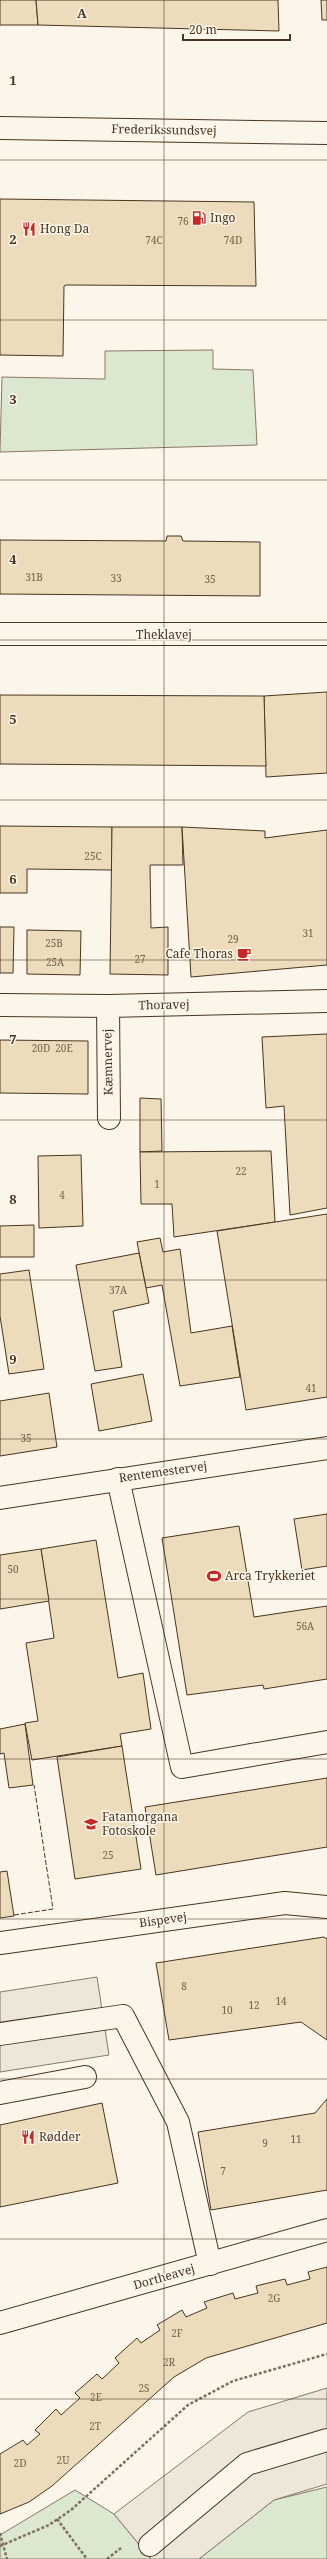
<svg xmlns="http://www.w3.org/2000/svg" width="327" height="2559" font-family="'Noto Serif',serif">
	<style>
		.green { fill: #dce7d0; stroke: #887966 }
		.parking { fill: #ede7d9; stroke: #887966 }
		.building { fill: #ecdcbc; stroke: #4a3520 }
		.lines { fill: none; stroke-linecap: round; stroke-linejoin: round }
		.minor-casing { stroke: #4a3520; stroke-width: 24 }
		.path { stroke: #7f6f5c; stroke-width: 2.5; stroke-dasharray: 3 2; stroke-linecap: butt }
		.minor { stroke: #fbf6e9; stroke-width: 22 }
		.fence { stroke: #4a3520; stroke-width: 1; stroke-dasharray: 5 2; stroke-linecap: butt }
		.grid { fill: none; stroke: #4a3520; stroke-width: 1; stroke-opacity: 0.55 }
		.labels { text-anchor: middle; stroke-width: 3; stroke-linejoin: round; paint-order: stroke }
		.number-label { font-size: 10px; fill: #725f47 }
		.street-label { font-size: 12px; fill: #4a3520; stroke: #fbf6e9 }
		.poi-label { font-size: 12px; fill: #4a3520; stroke: #fbf6e9; text-anchor: start }
		.grid-label { font-size: 13px; text-anchor: middle; font-weight: bold; fill: #4a3520; stroke: #fbf6e9; stroke-width: 3; stroke-linejoin: round; paint-order: stroke }
	</style>
	<rect width="100%" height="100%" fill="#fbf6e9"/>
	<g class="green">
		<polygon points="213,350 213,369 253,370 257,445 0,452 2,377 105,379 105,351"/>
		<polygon points="327,2487 327,2559 199,2559 274,2500"/>
		<polygon points="75,2490 114,2514 151,2559 0,2559 0,2535"/>
	</g>
	<g class="parking">
		<polygon points="97,1977 109,2055 0,2072 0,1992"/>
		<polygon points="327,2388 327,2484 274,2500 199,2559 151,2559 114,2514 248,2412"/>
	</g>
	<g class="building">
		<polygon points="0,0 36,0 38,25 0,25"/>
		<polygon points="36,0 278,0 279,31 38,25"/>
		<polygon points="321,0 327,0 327,20 322,20"/>
		<polygon points="0,199 254,202 256,286 66,285 64,286 63,356 0,355"/>
		<polygon points="167,536 181,536 183,541 260,542 260,596 0,594 0,540 166,541"/>
		<polygon points="327,692 327,773 266,777 264,696"/>
		<polygon points="0,695 264,696 266,766 0,764"/>
		<polygon points="0,826 112,827 112,870 27,869 27,893 0,893"/>
		<polygon points="112,827 182,827 183,865 150,865 151,928 168,927 168,975 110,974"/>
		<polygon points="182,827 265,831 265,838 327,830 327,965 191,977"/>
		<polygon points="0,927 14,927 13,973 0,973"/>
		<polygon points="27,930 81,931 80,975 27,974"/>
		<polygon points="327,1034 327,1208 290,1215 284,1106 266,1108 262,1037"/>
		<polygon points="0,1040 88,1041 88,1094 0,1093"/>
		<polygon points="140,1098 161,1099 162,1151 140,1152"/>
		<polygon points="271,1151 275,1222 174,1237 172,1204 141,1204 140,1152"/>
		<polygon points="81,1155 83,1226 39,1228 38,1156"/>
		<polygon points="327,1214 327,1397 246,1410 217,1231"/>
		<polygon points="34,1225 34,1257 0,1257 0,1226"/>
		<polygon points="160,1238 163,1252 180,1249 191,1333 232,1326 240,1377 180,1386 162,1285 146,1288 137,1242"/>
		<polygon points="139,1253 149,1303 113,1311 122,1367 95,1371 76,1265"/>
		<polygon points="29,1270 44,1369 9,1374 0,1316 0,1274"/>
		<polygon points="143,1374 152,1421 99,1431 91,1384"/>
		<polygon points="49,1393 57,1447 0,1456 0,1401"/>
		<polygon points="327,1514 327,1566 302,1570 294,1519"/>
		<polygon points="239,1526 254,1617 327,1606 327,1679 264,1689 263,1685 187,1695 162,1538"/>
		<polygon points="96,1540 118,1678 143,1673 151,1729 120,1734 122,1746 32,1760 25,1723 38,1721 26,1643 54,1638 41,1549"/>
		<polygon points="41,1549 49,1601 0,1609 0,1555"/>
		<polygon points="25,1724 33,1785 9,1788 4,1753 0,1754 0,1729"/>
		<polygon points="122,1746 141,1869 75,1879 57,1757"/>
		<polygon points="327,1778 327,1847 156,1875 145,1807"/>
		<polygon points="7,1871 14,1916 0,1918 0,1872"/>
		<polygon points="324,1937 327,1939 327,2040 301,2022 169,2040 156,1963"/>
		<polygon points="327,2099 327,2190 211,2210 198,2132 315,2113"/>
		<polygon points="102,2103 118,2183 0,2207 0,2125"/>
		<polygon points="327,2267 327,2323 206,2358 174,2377 52,2486 29,2502 0,2514 0,2454 23,2440 27,2445 40,2434 35,2430 56,2409 61,2415 80,2398 75,2393 97,2374 102,2379 119,2363 115,2358 137,2338 141,2343 160,2330 157,2325 182,2310 186,2317 207,2308 204,2302 233,2293 235,2299 258,2293 256,2286 285,2279 287,2285 310,2279 308,2272"/>
	</g>
	<g class="lines">
		<defs>
			<g id="minor">
				<polyline points="0,128 327,133"/>
				<polyline points="0,634 327,634"/>
				<polyline points="0,1005 108,1006 327,1001"/>
				<polyline points="108,1006 109,1118"/>
				<polyline points="118,1479 182,1767 327,1742"/>
				<polyline points="0,1498 327,1448"/>
				<polyline points="0,1943 285,1903 327,1907"/>
				<polyline points="0,2034 123,2016 178,2122 210,2264"/>
				<polyline points="0,2093 85,2077"/>
				<polyline points="0,2323 327,2230"/>
				<polyline points="150,2545 247,2464 327,2440"/>
			</g>
		</defs>
		<use href="#minor" class="minor-casing"/>
		<g class="path">
			<polyline points="57,2519 87,2559"/>
			<polyline points="0,2533 7,2559"/>
			<polyline points="0,2546 49,2525 71,2510 188,2405 233,2381 327,2354"/>
			<polyline points="107,2559 121,2548"/>
		</g>
		<use href="#minor" class="minor"/>
		<polyline class="fence" points="14,1915 53,1909 34,1785"/>
	</g>
	<path class="grid" d="M 164,0 L 164,2559M 0,160 L 327,160M 0,320 L 327,320M 0,480 L 327,480M 0,640 L 327,640M 0,800 L 327,800M 0,960 L 327,960M 0,1120 L 327,1120M 0,1280 L 327,1280M 0,1439 L 327,1439M 0,1599 L 327,1599M 0,1759 L 327,1759M 0,1919 L 327,1919M 0,2079 L 327,2079M 0,2239 L 327,2239M 0,2399 L 327,2399"/>
	<defs>
		<symbol id="fuel-bare" viewBox="-9 -9 18 18"><path d="M-5.5-6h7V0h2V4h1.3V-2.5L3-4.5l.8-.8L6-3V5H2.5V1h-1V6h-7ZM-4.2-4.7v3.2H.2V-4.7Z" fill="#c62828" stroke="#fbf6e9" stroke-width="2.5" paint-order="stroke"/></symbol>
		<symbol id="restaurant-bare" viewBox="-9 -9 18 18"><path d="M-5-6h1v4h1v-4h1v4h1v-4h1v5L-1.5 .5V6h-2V.5L-5-1ZM5-6V6H3V1.5H1.5Q1.5-4 5-6Z" fill="#c62828" stroke="#fbf6e9" stroke-width="2.5" paint-order="stroke"/></symbol>
		<symbol id="cafe-bare" viewBox="-9 -9 18 18"><path d="M-5.5-4.5H6V0H3Q3 3.5 0 3.5H-2.5Q-5.5 3.5-5.5 0ZM3-3.2v2h1.7v-2ZM-6 4.5H4V6H-6Z" fill="#c62828" stroke="#fbf6e9" stroke-width="2.5" paint-order="stroke"/></symbol>
		<symbol id="stadium-bare" viewBox="-9 -9 18 18"><path d="M0-5a6.5 5 0 1 0 0 10a6.5 5 0 1 0 0-10ZM-3.5-1.8h7v3.6h-7Z" fill="#c62828" stroke="#fbf6e9" stroke-width="2.5" paint-order="stroke"/></symbol>
		<symbol id="university-bare" viewBox="-9 -9 18 18"><path d="M0-5L7-2L0 1L-7-2ZM-4 1L0 2.5L4 1V4Q0 6-4 4Z" fill="#c62828" stroke="#fbf6e9" stroke-width="2.5" paint-order="stroke"/></symbol>
	</defs>
	<g fill-rule="evenodd">
		<use href="#fuel-bare" x="189" y="208" width="20" height="20"/>
		<use href="#restaurant-bare" x="19" y="219" width="20" height="20"/>
		<use href="#cafe-bare" x="234" y="944" width="20" height="20"/>
		<use href="#stadium-bare" x="204" y="1566" width="20" height="20"/>
		<use href="#university-bare" x="81" y="1814" width="20" height="20"/>
		<use href="#restaurant-bare" x="18" y="2127" width="20" height="20"/>
	</g>
	<g class="labels">
		<g class="number-label">
			<text x="183" y="225">76</text>
			<text x="154" y="244">74C</text>
			<text x="233" y="244">74D</text>
			<text x="34" y="581">31B</text>
			<text x="116" y="582">33</text>
			<text x="210" y="583">35</text>
			<text x="93" y="860">25C</text>
			<text x="308" y="937">31</text>
			<text x="233" y="943">29</text>
			<text x="54" y="947">25B</text>
			<text x="140" y="963">27</text>
			<text x="55" y="966">25A</text>
			<text x="41" y="1052">20D</text>
			<text x="64" y="1052">20E</text>
			<text x="241" y="1175">22</text>
			<text x="157" y="1188">1</text>
			<text x="62" y="1199">4</text>
			<text x="118" y="1294">37A</text>
			<text x="311" y="1392">41</text>
			<text x="26" y="1442">35</text>
			<text x="13" y="1573">50</text>
			<text x="305" y="1630">56A</text>
			<text x="108" y="1859">25</text>
			<text x="184" y="1990">8</text>
			<text x="281" y="2005">14</text>
			<text x="254" y="2009">12</text>
			<text x="227" y="2014">10</text>
			<text x="296" y="2143">11</text>
			<text x="265" y="2147">9</text>
			<text x="223" y="2175">7</text>
			<text x="274" y="2302">2G</text>
			<text x="177" y="2337">2F</text>
			<text x="169" y="2366">2R</text>
			<text x="144" y="2392">2S</text>
			<text x="96" y="2401">2E</text>
			<text x="95" y="2430">2T</text>
			<text x="63" y="2464">2U</text>
			<text x="20" y="2467">2D</text>
		</g>
		<g class="street-label">
			<text transform="translate(164 130) rotate(1)" y="4">Frederikssundsvej</text>
			<text x="164" y="639">Theklavej</text>
			<text transform="translate(164 1005) rotate(-1)" y="4">Thoravej</text>
			<text transform="translate(108 1062) rotate(-91)" y="4">Kæmnervej</text>
			<text transform="translate(163 1472) rotate(-8)" y="4">Rentemestervej</text>
			<text transform="translate(163 1920) rotate(-8)" y="4">Bispevej</text>
			<text transform="translate(164 2277) rotate(-16)" y="4">Dortheavej</text>
		</g>
		<g class="poi-label">
			<text x="210" y="222">Ingo</text>
			<text x="40" y="233">Hong Da</text>
			<text x="233" y="958" text-anchor="end">Cafe Thoras</text>
			<text x="225" y="1580">Arca Trykkeriet</text>
			<text x="102" y="1821">Fatamorgana<tspan x="102" dy="14">Fotoskole</tspan></text>
			<text x="39" y="2141">Rødder</text>
		</g>
	</g>
	<g class="grid-label">
		<text x="82" y="18">A</text>
		<text x="13" y="85">1</text>
		<text x="13" y="244">2</text>
		<text x="13" y="404">3</text>
		<text x="13" y="564">4</text>
		<text x="13" y="724">5</text>
		<text x="13" y="884">6</text>
		<text x="13" y="1044">7</text>
		<text x="13" y="1204">8</text>
		<text x="13" y="1364">9</text>
	</g>
	<path d="M183 34v6h107v-6" fill="none" stroke="#4a3520" stroke-width="2"/>
	<text x="189" y="34" font-size="12" fill="#4a3520" stroke="#fbf6e9" stroke-width="3" paint-order="stroke">20 m</text>
</svg>
